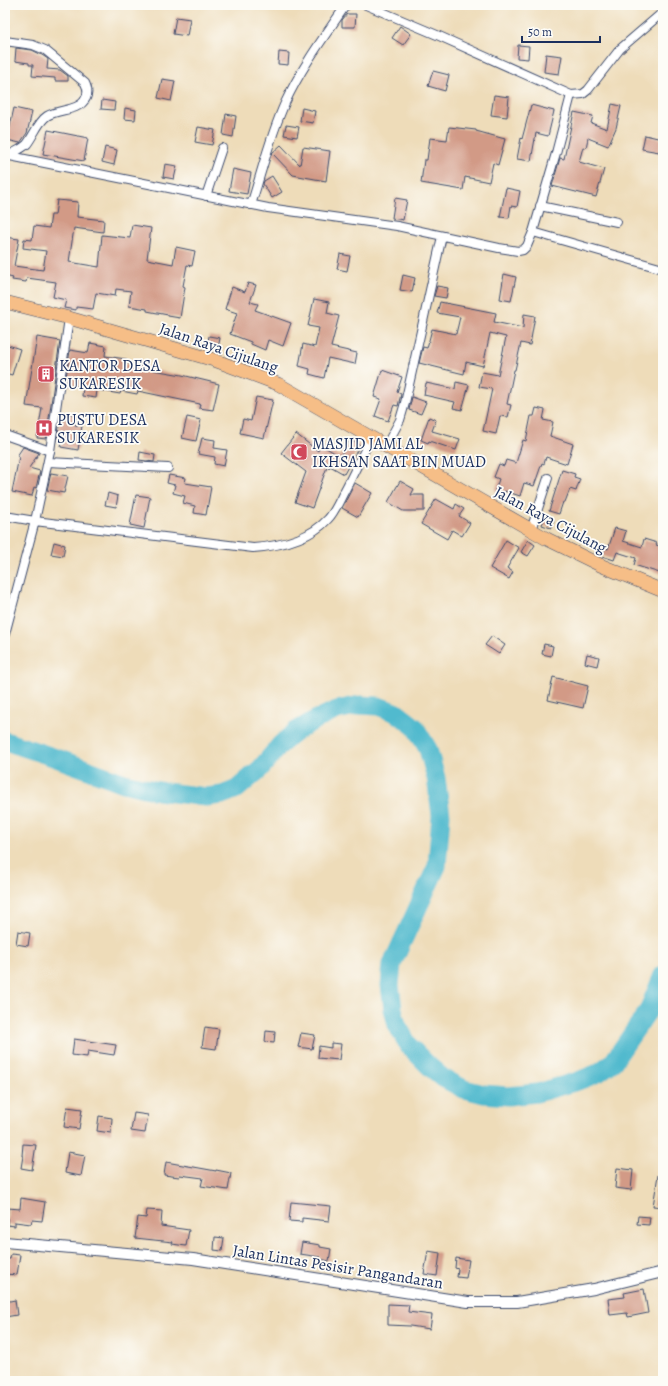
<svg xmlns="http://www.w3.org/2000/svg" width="668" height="1386" font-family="Alegreya,serif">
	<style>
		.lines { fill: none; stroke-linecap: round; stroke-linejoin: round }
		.river { stroke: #51bace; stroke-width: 19 }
		.building { fill: #d29a86 }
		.minor-casing { stroke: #3b496c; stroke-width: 10 }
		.tertiary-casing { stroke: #3b496c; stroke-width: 12 }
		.trunk-casing { stroke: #3b496c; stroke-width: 14 }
		.minor { stroke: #fff; stroke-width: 8 }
		.tertiary { stroke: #fff; stroke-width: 10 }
		.trunk { stroke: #f6be87; stroke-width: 13 }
		.labels { text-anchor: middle; stroke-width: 3.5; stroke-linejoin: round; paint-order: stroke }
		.street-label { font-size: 16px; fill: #1b2f5e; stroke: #fdfcf7 }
		.poi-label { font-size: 16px; fill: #1b2f5e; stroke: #fdfcf7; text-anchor: start }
	</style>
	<rect width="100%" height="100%" fill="#fdfcf7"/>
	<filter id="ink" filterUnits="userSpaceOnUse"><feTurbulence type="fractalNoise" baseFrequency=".025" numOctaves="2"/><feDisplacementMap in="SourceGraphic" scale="8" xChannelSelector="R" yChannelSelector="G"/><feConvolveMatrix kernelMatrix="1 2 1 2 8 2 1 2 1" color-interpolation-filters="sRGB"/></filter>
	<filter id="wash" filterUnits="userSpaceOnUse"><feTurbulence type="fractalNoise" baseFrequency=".012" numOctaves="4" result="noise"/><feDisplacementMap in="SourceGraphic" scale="16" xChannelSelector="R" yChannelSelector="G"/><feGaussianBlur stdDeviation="0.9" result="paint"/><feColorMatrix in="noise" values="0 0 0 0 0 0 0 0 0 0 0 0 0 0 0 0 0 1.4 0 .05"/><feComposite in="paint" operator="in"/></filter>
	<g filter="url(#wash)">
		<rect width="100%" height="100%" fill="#eedcb9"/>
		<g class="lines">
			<polyline class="river" points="5,741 59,759 124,783 158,791 206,797 222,795 237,789 260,769 280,745 296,731 315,720 337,710 360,705 378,706 397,713 415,727 428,749 436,778 441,815 437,866 392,964 390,985 393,1009 397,1025 409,1046 429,1066 443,1078 464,1089 484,1094 508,1096 537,1093 578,1081 598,1073 613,1062 648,1011 663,975"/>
		</g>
		<g id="blocks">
			<g class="building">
				<polygon points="347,14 356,14 355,27 342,27 342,20"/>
				<polygon points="176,17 190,19 187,36 173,34"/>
				<polygon points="400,26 411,34 403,45 392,38"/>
				<polygon points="518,45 529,46 528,59 517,58"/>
				<polygon points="16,48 32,50 42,55 48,59 47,69 60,70 68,76 68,81 55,81 55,78 32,76 33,65 29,65 29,63 15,61"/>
				<polygon points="279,52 289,53 288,65 278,64"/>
				<polygon points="546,54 562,56 559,74 544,72"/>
				<polygon points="433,71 449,75 445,91 428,86"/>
				<polygon points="162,79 175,81 171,101 158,98"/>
				<polygon points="494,95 509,97 507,117 491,115"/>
				<polygon points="102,100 115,102 114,110 101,109"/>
				<polygon points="612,104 621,106 616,128 608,146 588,138 586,148 583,147 579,162 604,169 596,197 552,186 560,158 564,159 574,112 593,116 591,123 607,129"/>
				<polygon points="531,105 554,111 548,136 536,133 531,161 517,159 521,138 522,139"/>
				<polygon points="14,108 32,112 27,133 20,143 7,140"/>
				<polygon points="125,108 136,110 135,120 124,119"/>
				<polygon points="302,108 315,111 313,123 300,121"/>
				<polygon points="226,114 236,116 233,137 223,135"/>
				<polygon points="286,125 299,127 297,137 284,135"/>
				<polygon points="198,127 215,130 212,145 195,142"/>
				<polygon points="449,127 476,130 476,131 505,139 498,165 493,163 489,182 465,177 463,190 421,183 424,160 427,160 430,138 447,140"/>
				<polygon points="48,130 88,138 84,161 43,154"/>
				<polygon points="645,135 662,139 659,152 642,149"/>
				<polygon points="281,145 300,165 303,147 330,151 326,181 293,175 272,153"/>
				<polygon points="105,147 117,150 114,165 102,162"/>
				<polygon points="165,164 177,166 174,179 163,177"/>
				<polygon points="233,169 251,173 247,194 229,191"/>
				<polygon points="272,176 282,192 272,198 263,184 264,181"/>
				<polygon points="506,188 520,191 517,207 511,206 509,218 500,217"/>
				<polygon points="395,198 407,200 403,220 392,218"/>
				<polygon points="57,200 78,202 77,217 104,220 103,232 74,228 69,262 99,267 102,235 130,238 132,225 151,228 147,259 173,264 176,247 195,251 192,266 187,265 183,286 185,287 180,318 168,316 168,315 147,311 147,309 129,306 131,291 116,289 115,296 96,293 93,309 76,307 76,310 64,308 66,300 53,297 56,282 27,278 26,282 12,280 13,278 5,276 5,237 19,239 14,266 43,270 46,251 23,248 24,239 32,240 34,226 49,228 51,215 55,215"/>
				<polygon points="340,254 350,256 347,271 337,269"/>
				<polygon points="504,274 516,277 511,301 500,299"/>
				<polygon points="403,275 415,278 412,292 400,290"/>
				<polygon points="248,283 256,285 250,302 258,304 255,310 291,323 283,346 268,340 265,350 251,344 251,342 230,334 237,313 225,309 232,287 245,292"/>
				<polygon points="437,286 448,288 446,298 434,296"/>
				<polygon points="314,299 329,302 327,313 339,316 331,347 357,353 355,364 328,358 324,378 309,374 310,369 299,366 303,344 315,347 319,328 308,326"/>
				<polygon points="440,302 496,313 494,322 523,328 524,314 535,316 530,345 521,343 515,370 514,370 507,404 511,405 508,417 500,416 496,434 483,431 492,389 479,387 482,372 498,375 506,337 490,333 483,366 466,362 464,374 419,363 423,347 427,348 432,329 456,334 460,317 437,313"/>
				<polygon points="209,336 220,338 218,349 207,346"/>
				<polygon points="37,337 60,341 46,439 37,438 42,408 26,406"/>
				<polygon points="90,343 106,346 105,356 126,359 125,363 154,368 153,370 182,375 219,384 213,410 199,408 200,404 138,391 137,394 121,391 120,394 97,390 96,398 82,396 83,387 65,385 70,350 88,353"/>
				<polygon points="5,344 20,349 12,375 5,373"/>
				<polygon points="382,370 402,377 397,392 401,394 398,406 394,405 388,421 375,416 381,399 374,397"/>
				<polygon points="456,382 469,385 462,410 453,408 455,402 424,395 426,383 455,389"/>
				<polygon points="256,397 273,400 264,438 240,433 243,419 251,421"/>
				<polygon points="412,397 426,402 421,414 409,410"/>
				<polygon points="536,408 545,410 543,420 553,422 550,436 573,444 567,464 546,457 544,464 542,463 534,486 524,483 520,496 505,491 504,494 495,491 499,479 494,477 499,464 504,466 506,460 516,463 523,440 526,441 531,416 534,416"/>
				<polygon points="61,412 77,415 75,425 82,426 78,450 61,447 62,442 57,441"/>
				<polygon points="187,417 201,420 196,441 182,438"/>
				<polygon points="429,417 436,420 432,431 460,439 456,450 429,441 428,443 421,440"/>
				<polygon points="296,434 318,451 321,445 340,456 350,440 360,445 344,474 330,466 329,468 327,467 312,508 295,502 306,472 281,453"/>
				<polygon points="202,438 215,440 214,448 227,450 224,466 214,464 215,457 198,454"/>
				<polygon points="23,447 39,453 29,468 40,471 36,488 34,487 32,496 12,492 19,457 17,456"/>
				<polygon points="140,452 155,455 154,462 139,460"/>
				<polygon points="562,470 575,474 574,477 580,479 576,491 570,489 565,502 563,502 559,514 549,511"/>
				<polygon points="51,473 68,476 64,493 47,490"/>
				<polygon points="169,475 186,478 185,483 211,487 206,515 194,513 195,506 183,503 185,496 173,493 175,485 167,483"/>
				<polygon points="400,481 414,489 411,495 424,495 424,511 403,511 388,502"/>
				<polygon points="355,483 372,493 358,517 342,508"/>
				<polygon points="108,493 118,496 116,507 105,505"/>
				<polygon points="136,495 150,497 144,528 130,525"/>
				<polygon points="436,499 454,509 456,504 464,509 459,516 470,523 462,536 452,530 447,539 421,524"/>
				<polygon points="545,516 554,519 551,528 542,525"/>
				<polygon points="615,528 626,531 623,541 642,547 644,539 657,543 656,545 663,547 663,574 634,565 636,558 617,552 614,560 602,556 605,548 608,549"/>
				<polygon points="506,540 519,548 507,568 513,572 509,579 490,568"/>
				<polygon points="528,540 535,545 528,556 521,552"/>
				<polygon points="54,542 65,545 63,556 51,554"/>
				<polygon points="492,636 505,645 499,654 485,645"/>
				<polygon points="544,644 553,646 551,656 542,654"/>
				<polygon points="587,654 599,657 597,666 585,663"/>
				<polygon points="553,677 588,686 583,708 548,700"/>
				<polygon points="18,931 30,933 28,946 16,944"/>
				<polygon points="205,1027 219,1029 216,1049 202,1047"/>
				<polygon points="266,1031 275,1032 274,1043 265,1042"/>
				<polygon points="301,1033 315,1035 312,1049 298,1047"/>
				<polygon points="74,1039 116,1045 114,1055 88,1051 87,1057 72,1055"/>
				<polygon points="331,1043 341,1044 339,1060 318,1058 319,1046 331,1048"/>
				<polygon points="67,1107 82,1109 79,1129 64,1127"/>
				<polygon points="134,1113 148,1115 145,1133 131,1131"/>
				<polygon points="99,1116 112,1118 111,1133 97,1131"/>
				<polygon points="23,1144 36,1145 32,1170 21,1168 23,1156 22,1156"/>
				<polygon points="68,1152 85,1155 81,1176 65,1173"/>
				<polygon points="166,1162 216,1171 216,1170 231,1173 228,1190 201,1186 203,1178 180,1175 179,1177 164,1175"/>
				<polygon points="617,1168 633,1170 631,1190 615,1188"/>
				<polygon points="658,1175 663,1175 663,1207 653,1206"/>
				<polygon points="21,1198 45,1202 42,1221 32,1220 31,1224 15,1222 15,1226 7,1225 8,1208 20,1209"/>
				<polygon points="291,1202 331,1206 329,1221 302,1218 302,1222 289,1221"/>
				<polygon points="147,1210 162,1211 161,1226 189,1230 186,1246 172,1244 173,1242 135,1238 138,1217 146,1218"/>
				<polygon points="638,1216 650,1217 649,1225 637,1224"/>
				<polygon points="215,1237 224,1238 222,1251 214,1250"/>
				<polygon points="302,1242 320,1245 320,1247 331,1249 329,1261 320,1259 320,1257 300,1254"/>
				<polygon points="428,1251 440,1253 437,1276 424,1274"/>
				<polygon points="11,1254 20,1255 17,1275 5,1274 5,1259 10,1259"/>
				<polygon points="456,1258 469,1260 466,1278 457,1277 458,1269 455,1268"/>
				<polygon points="644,1289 648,1313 628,1317 627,1313 610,1315 608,1299 625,1297 624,1293"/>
				<polygon points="15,1300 17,1315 5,1317 5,1302"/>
				<polygon points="388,1304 409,1305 408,1312 432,1315 430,1329 410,1326 388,1325"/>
			</g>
		</g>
	</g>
	<g filter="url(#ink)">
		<use href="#blocks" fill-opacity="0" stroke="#3b496c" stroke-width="1"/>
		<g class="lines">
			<defs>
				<g id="minor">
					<polyline points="366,5 437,35 571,95 583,94 588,90 620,49 663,12"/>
					<path d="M 5,41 L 33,45 L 45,50 L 85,83 C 88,89 89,95 84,101 C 77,111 58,109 47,116 C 38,122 34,135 27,144 C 22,149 14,152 8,156"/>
					<polyline points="5,155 268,208 397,226 499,248 518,251 523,250 527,246 533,232 556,153 571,95"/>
					<polyline points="206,196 222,148"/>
					<path d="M 251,205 C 262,171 270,136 285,103 C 301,68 324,37 346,5"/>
					<polyline points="540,206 617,222"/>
					<polyline points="533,232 663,269"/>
					<polyline points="5,435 50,451"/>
					<polyline points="386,446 400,420 405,403 442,236"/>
					<polyline points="48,462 168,468"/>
					<polyline points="5,516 35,521 50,451 69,318"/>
					<polyline points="531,530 548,478"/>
					<path d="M 5,634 L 35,521 L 253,548 C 280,546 309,540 328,519 C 335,512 340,499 345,490 C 354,473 362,455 371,438"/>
				</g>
				<polyline id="tertiary" points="5,1242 193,1259 468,1302 517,1302 594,1289 663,1272"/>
				<polyline id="trunk" points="5,302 69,318 214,360 278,384 547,539 600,565 663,591"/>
			</defs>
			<use href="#minor" class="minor-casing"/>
			<use href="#tertiary" class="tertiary-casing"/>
			<use href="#trunk" class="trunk-casing"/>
			<use href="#minor" class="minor"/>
			<use href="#tertiary" class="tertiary"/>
			<use href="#trunk" class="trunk"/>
		</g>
	</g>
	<defs>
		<symbol id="building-square" viewBox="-11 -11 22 22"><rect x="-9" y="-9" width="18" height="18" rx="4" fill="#d1495b" stroke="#fdfcf7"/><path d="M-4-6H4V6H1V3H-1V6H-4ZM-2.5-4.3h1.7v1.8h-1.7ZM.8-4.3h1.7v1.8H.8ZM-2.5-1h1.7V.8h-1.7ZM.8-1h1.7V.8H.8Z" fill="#fff"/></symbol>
		<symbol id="hospital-square" viewBox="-11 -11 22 22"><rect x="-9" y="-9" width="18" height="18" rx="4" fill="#d1495b" stroke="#fdfcf7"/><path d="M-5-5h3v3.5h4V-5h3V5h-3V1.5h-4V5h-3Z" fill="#fff"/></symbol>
		<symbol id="mosque-square" viewBox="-11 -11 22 22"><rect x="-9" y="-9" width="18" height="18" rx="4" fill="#d1495b" stroke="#fdfcf7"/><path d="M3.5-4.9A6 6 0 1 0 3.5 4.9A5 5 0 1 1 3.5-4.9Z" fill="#fff"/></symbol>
	</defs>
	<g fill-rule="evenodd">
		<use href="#building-square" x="36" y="364" width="20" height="20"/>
		<use href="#hospital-square" x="34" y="418" width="20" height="20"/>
		<use href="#mosque-square" x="289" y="442" width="20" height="20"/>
	</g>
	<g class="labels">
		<g class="street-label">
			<text transform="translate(219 347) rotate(19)" y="6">Jalan Raya Cijulang</text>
			<text transform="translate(551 519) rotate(28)" y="6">Jalan Raya Cijulang</text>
			<text transform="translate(338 1266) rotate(9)" y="6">Jalan Lintas Pesisir Pangandaran</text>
		</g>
		<g class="poi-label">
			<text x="59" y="371">KANTOR DESA<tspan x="59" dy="18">SUKARESIK</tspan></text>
			<text x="57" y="425">PUSTU DESA<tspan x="57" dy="18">SUKARESIK</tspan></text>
			<text x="312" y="449">MASJID JAMI AL<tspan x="312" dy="18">IKHSAN SAAT BIN MUAD</tspan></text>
		</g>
	</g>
	<rect width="668" height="1386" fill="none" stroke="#fdfcf7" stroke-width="20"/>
	<path d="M522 36v6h78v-6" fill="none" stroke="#1b2f5e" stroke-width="2"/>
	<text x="528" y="36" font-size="12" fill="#1b2f5e" stroke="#fdfcf7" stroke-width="3" paint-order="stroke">50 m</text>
</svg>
